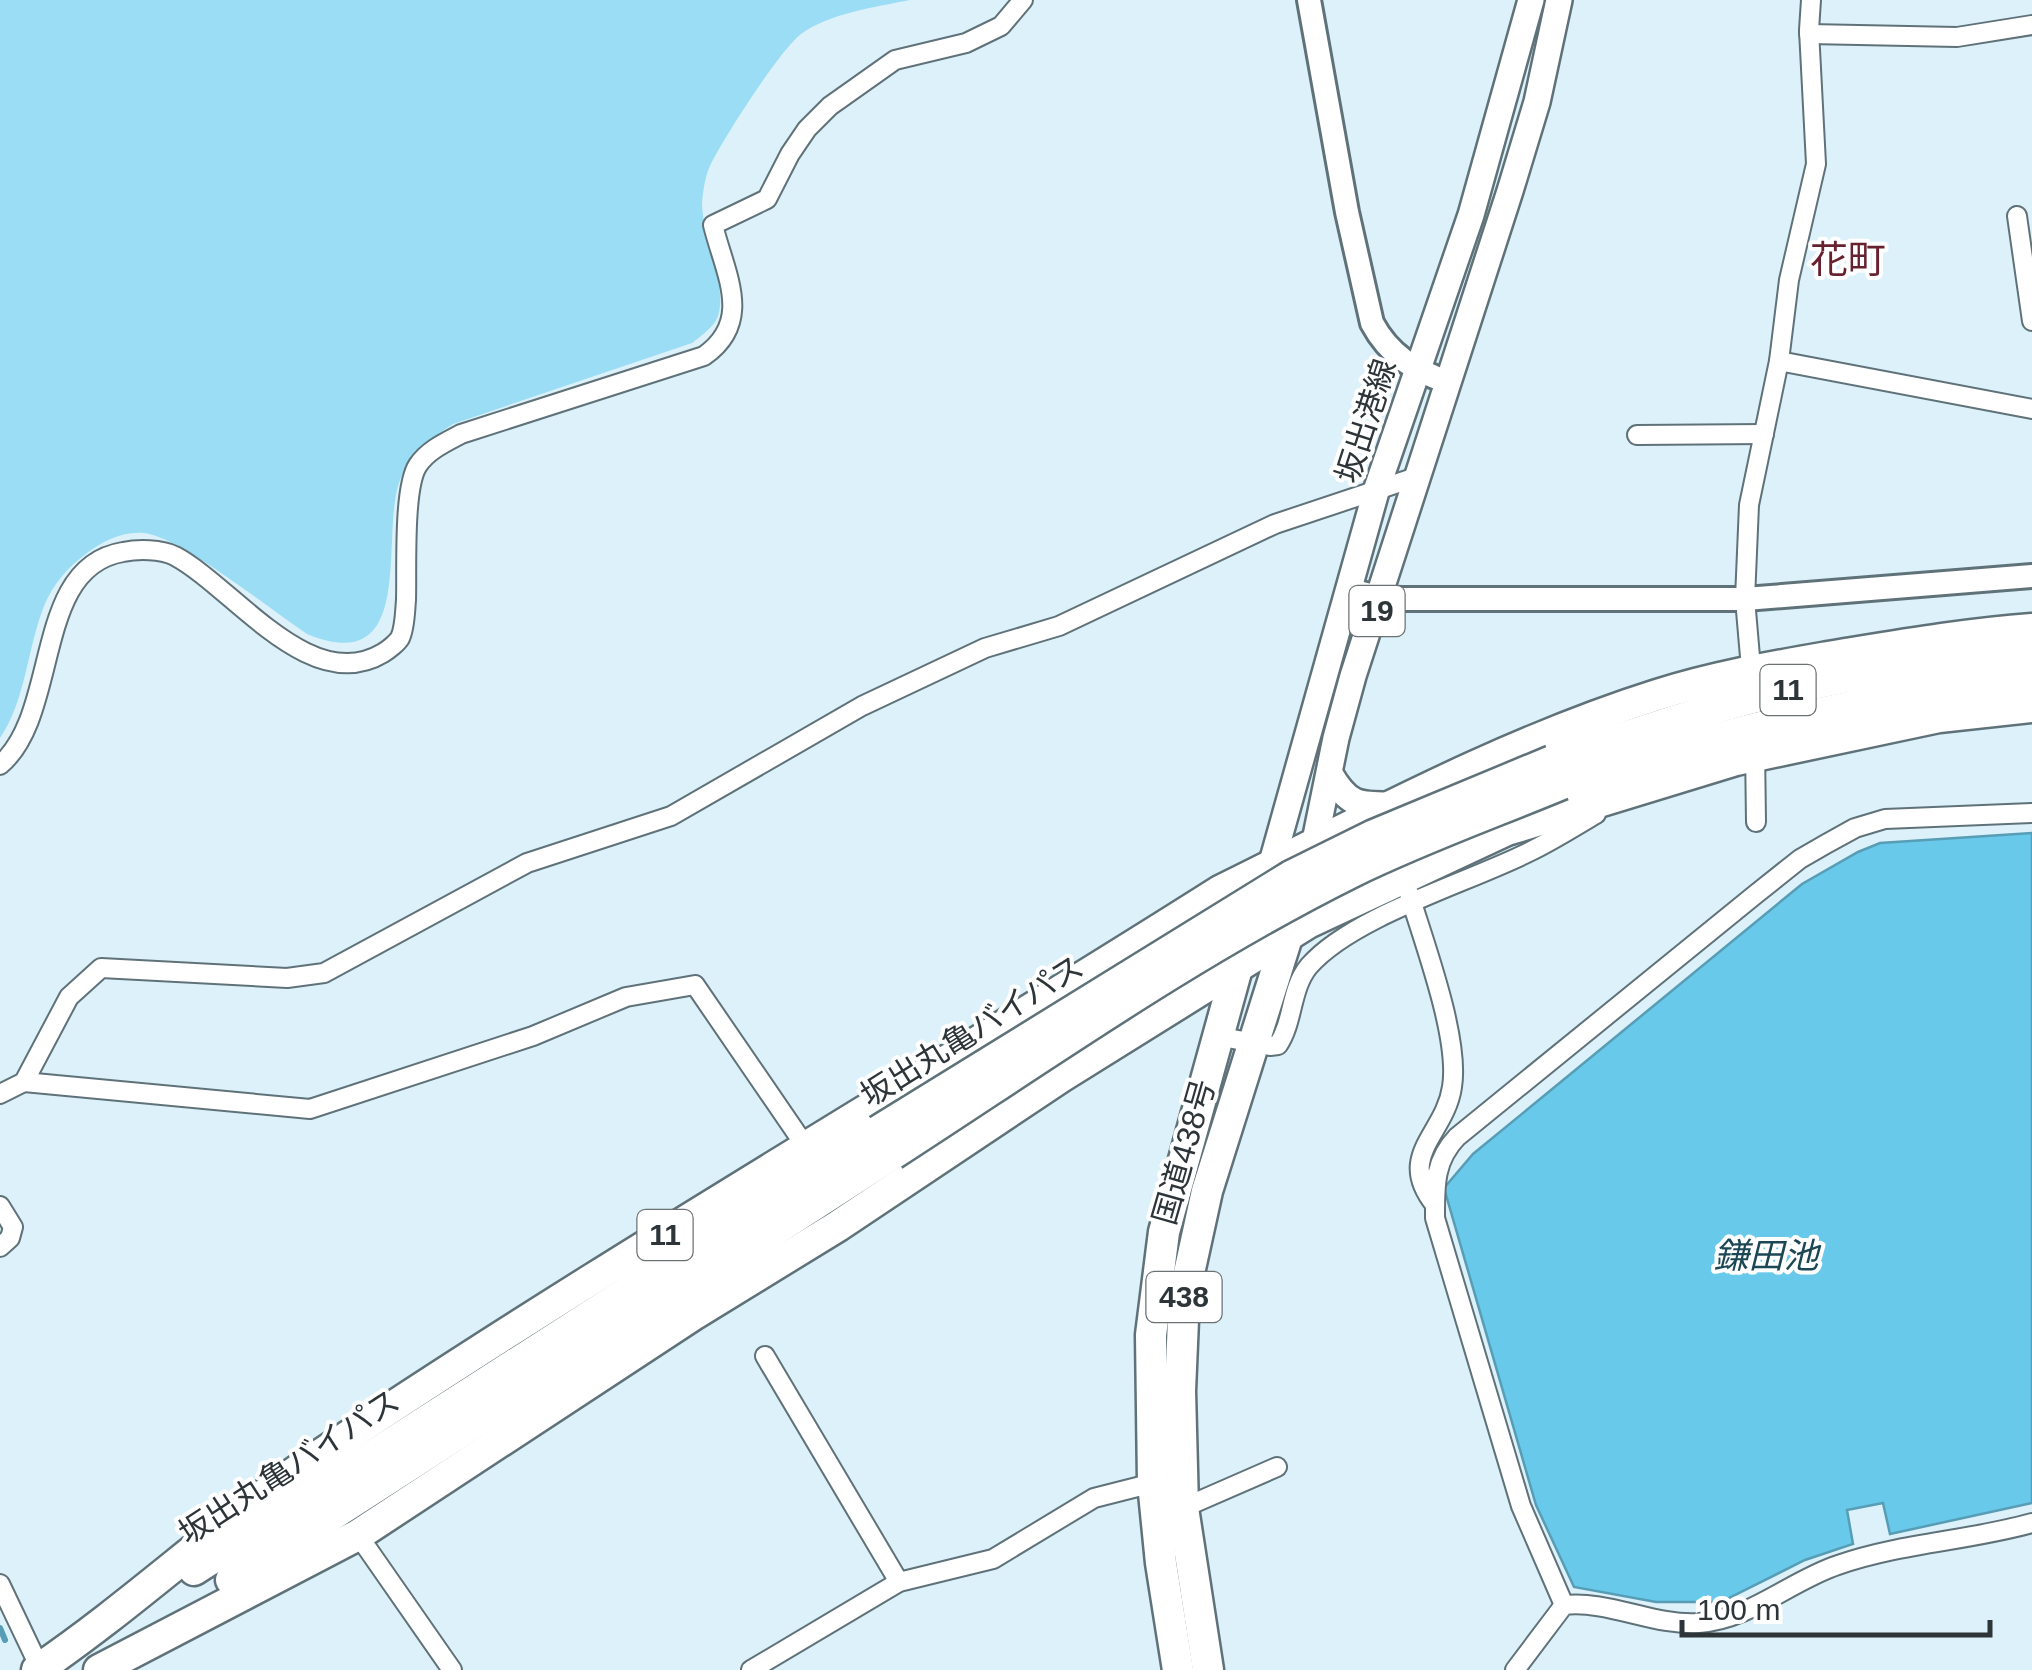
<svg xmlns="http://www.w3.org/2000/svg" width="2032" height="1670" font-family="Helvetica,'Noto Sans JP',sans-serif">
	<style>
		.green { fill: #9bddf5 }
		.water { fill: #69c9ea; stroke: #579db5; stroke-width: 2.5 }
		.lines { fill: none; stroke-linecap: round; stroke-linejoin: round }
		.stream { stroke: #579db5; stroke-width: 6 }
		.street-casing { stroke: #607279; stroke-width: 22 }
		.secondary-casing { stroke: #607279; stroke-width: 28 }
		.primary-casing { stroke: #607279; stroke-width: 30 }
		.highway-casing { stroke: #607279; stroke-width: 35 }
		.street { stroke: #fff; stroke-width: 18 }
		.secondary { stroke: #fff; stroke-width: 22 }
		.primary { stroke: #fff; stroke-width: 25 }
		.highway { stroke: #fff; stroke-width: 30 }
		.highway-bridge-casing { stroke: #607279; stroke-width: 35; stroke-linecap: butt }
		.highway-bridge { stroke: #fff; stroke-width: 30 }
		.labels { text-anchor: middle; stroke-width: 8; stroke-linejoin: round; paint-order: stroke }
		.shield { fill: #fff; stroke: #6c7274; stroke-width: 2.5 }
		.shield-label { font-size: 30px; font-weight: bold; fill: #2d3539 }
		.street-label { font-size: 32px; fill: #2d3539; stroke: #fff }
		.water-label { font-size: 35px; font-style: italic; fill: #1c4755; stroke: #fff }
		.quarter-label { font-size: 38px; fill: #67212e; stroke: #fff }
	</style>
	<rect width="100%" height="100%" fill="#dcf1f9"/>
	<path class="green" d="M 0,0 L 910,0 C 876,7 830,13 801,34 C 780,50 722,140 710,166 C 705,176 703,192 702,203 C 702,236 728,286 718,316 C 714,327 701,336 692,343 L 453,424 C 430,439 411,453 400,480 C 379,534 419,680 307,634 C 272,611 179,536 144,533 C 123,531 103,541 87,553 C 68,567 53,584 44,606 C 27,649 26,700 0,738 Z"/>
	<polygon class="water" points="2032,833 2032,1503 1890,1534 1883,1503 1847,1510 1853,1544 1805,1560 1721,1602 1656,1602 1574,1587 1536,1505 1444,1188 1473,1154 1802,884 1858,852 1880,843"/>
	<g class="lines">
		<polyline class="stream" points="0,1628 5,1640"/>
		<defs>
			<g id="street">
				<polyline points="1809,34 1957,37 2032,25"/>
				<polyline points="2017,216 2032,321"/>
				<polyline points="1779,361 2032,409"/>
				<polyline points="1637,435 1764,434"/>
				<polyline points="1752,680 1745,599 1749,505 1779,361 1789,280 1816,164 1809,30 1811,0"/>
				<polyline points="1755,748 1756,822"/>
				<path d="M 0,765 C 61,713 32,567 123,552 C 138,549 161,549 175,556 C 233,587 310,697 383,653 C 388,650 397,643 400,638 C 405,628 405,611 406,600 C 407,570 403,487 418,465 C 428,450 446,442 461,434 L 704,356 C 754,321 725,274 713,225 L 767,199 L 790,154 L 807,129 L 830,106 L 895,60 L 966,43 L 1001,26 L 1023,0"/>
				<path d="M 1409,893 C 1424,943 1460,1038 1452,1087 C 1445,1135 1395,1155 1435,1205"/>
				<path d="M 1217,1036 L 1270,1046 L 1278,1045 C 1294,1021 1290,989 1309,966 C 1353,916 1467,883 1529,852 C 1552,841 1574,827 1596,814"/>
				<polyline points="24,1082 310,1109 533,1036 626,997 695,985 806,1147"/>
				<polyline points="0,1094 24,1082 69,997 101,968 287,978 324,973 527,863 671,816 862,706 985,648 1059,626 1275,524 1419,476"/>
				<polyline points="0,1206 13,1227 10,1238 0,1247"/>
				<polyline points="765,1356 899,1582"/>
				<polyline points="1183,1508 1277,1467"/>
				<polyline points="358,1535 452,1670"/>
				<polyline points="0,1584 40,1668"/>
				<path d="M 1564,1605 L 1521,1506 L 1435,1218 C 1435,1186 1434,1161 1457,1137 L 1756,894 L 1800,859 L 1826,844 L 1855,828 L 1885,819 L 2032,813"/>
				<polyline points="751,1670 899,1582 993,1559 1094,1498 1153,1483"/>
				<path d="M 1515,1670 L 1564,1605 C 1609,1600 1653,1626 1699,1623 C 1749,1620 1792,1580 1838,1565 C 1901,1543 1968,1541 2032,1523"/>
			</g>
			<g id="secondary">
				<path d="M 1309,0 L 1347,212 L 1372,323 C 1389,355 1415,371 1448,382"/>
				<polyline points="1350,590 1381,598 1402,599 1745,599 2032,576"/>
			</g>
			<g id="primary">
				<path d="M 1330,774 C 1349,807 1360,805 1395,805"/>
				<polyline points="1315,841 1336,738 1353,676 1510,191 1537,102 1559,0"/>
				<polyline points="1271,866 1377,488 1471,215 1531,0"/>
			</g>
			<g id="highway">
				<path d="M 1552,761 C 1625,737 1698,711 1773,693 C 1857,673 1946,660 2032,653"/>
				<path d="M 1562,784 C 1714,736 1871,693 2032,681"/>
				<polyline points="194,1570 878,1131"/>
				<polyline points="231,1580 893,1154"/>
				<path d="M 37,1670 C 133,1605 218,1524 314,1459 C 610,1260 919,1082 1220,891 C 1362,821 1505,743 1657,695 C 1713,677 1771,667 1828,657 C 1896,646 1964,634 2032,629"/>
				<polyline points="99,1670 358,1535 693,1315 838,1226 1061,1077 1308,923 1507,830 1736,760 1939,717 2032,707"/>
				<polyline points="1178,1670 1161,1563 1153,1483 1151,1335 1164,1232 1239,961"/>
				<polyline points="1208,1670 1183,1508 1180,1391 1184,1296 1207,1191 1289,931"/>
			</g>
		</defs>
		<use href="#street" class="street-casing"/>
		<use href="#secondary" class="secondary-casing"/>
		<use href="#primary" class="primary-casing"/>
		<use href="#highway" class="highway-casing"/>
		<use href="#street" class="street"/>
		<use href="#secondary" class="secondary"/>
		<use href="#primary" class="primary"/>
		<use href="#highway" class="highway"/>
		<defs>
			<g id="highway-bridge">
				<polyline points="878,1131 1291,876 1374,835 1552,761"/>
				<path d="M 893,1154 C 1043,1057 1191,952 1352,872 C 1419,839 1492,813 1562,784"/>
			</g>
		</defs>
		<use href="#highway-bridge" class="highway-bridge-casing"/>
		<use href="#highway-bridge" class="highway-bridge"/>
	</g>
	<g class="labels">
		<g class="shield">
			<rect x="1349.5" y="586" width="55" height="50" rx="8"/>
			<rect x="1760.5" y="665" width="55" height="50" rx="8"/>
			<rect x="637.5" y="1210" width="55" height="50" rx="8"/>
			<rect x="1146.5" y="1272" width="75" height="50" rx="8"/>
		</g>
		<g class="shield-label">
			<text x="1377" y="621">19</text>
			<text x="1788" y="700">11</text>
			<text x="665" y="1245">11</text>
			<text x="1184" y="1307">438</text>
		</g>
		<g class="street-label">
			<text transform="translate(1366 421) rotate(-72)" y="11">坂出港線</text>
			<text transform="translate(972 1031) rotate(-32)" y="11">坂出丸亀バイパス</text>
			<text transform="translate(1184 1152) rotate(-74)" y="11">国道438号</text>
			<text transform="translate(289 1467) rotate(-33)" y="11">坂出丸亀バイパス</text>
		</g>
		<g class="water-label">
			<text x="1766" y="1268">鎌田池</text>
		</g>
		<g class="quarter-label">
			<text x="1848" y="273">花町</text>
		</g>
	</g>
	<path d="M1682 1620v15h308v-15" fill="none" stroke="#2d3539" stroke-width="5"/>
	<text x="1697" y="1620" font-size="30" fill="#2d3539" stroke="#ffffff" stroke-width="8" paint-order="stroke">100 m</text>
</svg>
